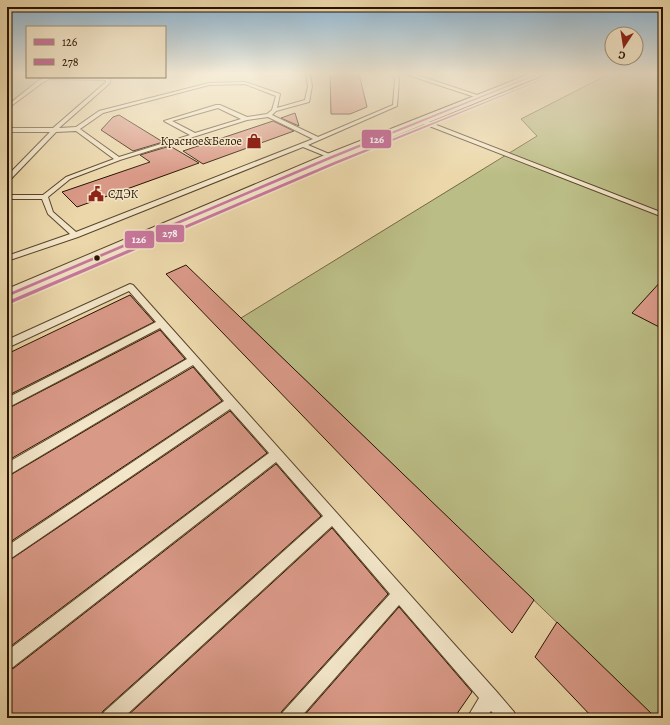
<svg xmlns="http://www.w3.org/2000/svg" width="670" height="725" font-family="Alegreya,serif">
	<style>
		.green { fill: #bbbd86; stroke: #726843 }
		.building { fill: #d99987; stroke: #291300 }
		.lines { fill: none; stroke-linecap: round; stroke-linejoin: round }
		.service-casing { stroke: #5a442a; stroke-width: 2 }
		.pedestrian-casing { stroke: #5a442a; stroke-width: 2 }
		.tertiary-casing { stroke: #5a442a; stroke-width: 2 }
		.service { fill: #f2e5c8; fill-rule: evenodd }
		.pedestrian { fill: #f2e5c8; fill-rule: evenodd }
		.tertiary { fill: #f2e5c8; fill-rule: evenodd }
		.bus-1-casing { stroke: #f2e5c8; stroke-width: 3 }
		.bus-2-casing { stroke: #f2e5c8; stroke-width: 3 }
		.bus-1 { fill: #ca789e; fill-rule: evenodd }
		.bus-2 { fill: #ca789e; fill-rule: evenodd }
		.bus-dot { fill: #291300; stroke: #f2e5c8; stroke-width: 1.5 }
		.labels { text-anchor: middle; stroke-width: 3; stroke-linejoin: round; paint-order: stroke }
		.far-poi-label { font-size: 12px; fill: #291300; stroke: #f2e5c8; text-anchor: end }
		.line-badge { stroke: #f2e5c8; stroke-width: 1.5 }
		.badge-label { font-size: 11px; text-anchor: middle; font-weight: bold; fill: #fff }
	</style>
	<rect width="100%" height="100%" fill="#ebd7aa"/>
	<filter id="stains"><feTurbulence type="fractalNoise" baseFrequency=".005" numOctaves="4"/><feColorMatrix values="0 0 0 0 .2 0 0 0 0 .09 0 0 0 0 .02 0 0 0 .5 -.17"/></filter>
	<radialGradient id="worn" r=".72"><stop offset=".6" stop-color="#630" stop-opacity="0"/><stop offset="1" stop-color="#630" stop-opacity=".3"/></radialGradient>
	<g class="green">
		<polygon points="7,74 27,74 27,77 43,77 7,104"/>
		<polygon points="609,74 663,74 663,718 656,718 241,318 537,136 521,119"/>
	</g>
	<g class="building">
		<polygon points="330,74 359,74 367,107 350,114 331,114"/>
		<polygon points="295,113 299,126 281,118"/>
		<polygon points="119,115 163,142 133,151 101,130 113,117"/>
		<polygon points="273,121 294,131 203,164 183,151"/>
		<polygon points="170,146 199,163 77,207 62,192 150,162 140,155"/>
		<polygon points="186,265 534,600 512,633 166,274"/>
		<polygon points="663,279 663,329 632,313"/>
		<polygon points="130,295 154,322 7,396 7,354"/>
		<polygon points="160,330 185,359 7,461 7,409"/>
		<polygon points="193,367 222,401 7,544 7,477"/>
		<polygon points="230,411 267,453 7,649 7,562"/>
		<polygon points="276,464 321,516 103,711 100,718 7,718 7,670 14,668"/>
		<polygon points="332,528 388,594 282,711 279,718 125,718"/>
		<polygon points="399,607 472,692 454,718 302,718"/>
		<polygon points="557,622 656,718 593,718 535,657"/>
	</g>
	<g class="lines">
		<defs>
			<g id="service">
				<path d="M 306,74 L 310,74 L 312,86 L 309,102 L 276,111 L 272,115 L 318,137 L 393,105 L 395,79 L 393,76 L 387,74 L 395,74 L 399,79 L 397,106 L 308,145 L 334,156 L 334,158 L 330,158 L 303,147 L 78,237 L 7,261 L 7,256 L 70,234 L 48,214 L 42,199 L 7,199 L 7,195 L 43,195 L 66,177 L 114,159 L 76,131 L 56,132 L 9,181 L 7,182 L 7,176 L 50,132 L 7,132 L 7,128 L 53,128 L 106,82 L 106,80 L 49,79 L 42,83 L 7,109 L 7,106 L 38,81 L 47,77 L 105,77 L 110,79 L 110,83 L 59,128 L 76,127 L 99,111 L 209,83 L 245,82 L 280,94 L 277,108 L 305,100 L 308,86 ZM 245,84 L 276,96 L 272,110 L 267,114 L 247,117 L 220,105 L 216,105 L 164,121 L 190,135 L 119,157 L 80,129 L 103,113 L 209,85 ZM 218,108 L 241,119 L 195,133 L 172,121 ZM 268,117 L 313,139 L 76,232 L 53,212 L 48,197 L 70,179 L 120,160 L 247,120 Z"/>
				<polygon points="421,119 663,213 663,217 419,122 418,121"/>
				<polygon points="130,284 133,285 165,321 496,691 514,712 517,718 497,718 491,711 486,718 467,718 479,698 399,605 300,718 280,718 283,712 390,594 332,526 123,718 101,718 104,712 323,516 276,462 13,667 7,669 7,651 269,453 230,409 7,561 7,546 224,401 193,365 7,476 7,463 187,359 160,328 7,408 7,398 156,322 129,291 7,348 7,340"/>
			</g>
			<polygon id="pedestrian" points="405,74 414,74 483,97 478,98"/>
			<polygon id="tertiary" points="530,74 543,74 541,76 337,160 7,302 7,289 327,154"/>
		</defs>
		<use href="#service" class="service-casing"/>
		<use href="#pedestrian" class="pedestrian-casing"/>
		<use href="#tertiary" class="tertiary-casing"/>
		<use href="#service" class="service"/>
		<use href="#pedestrian" class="pedestrian"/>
		<use href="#tertiary" class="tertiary"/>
		<defs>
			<polygon id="bus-1" points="536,74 539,74 333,158 7,297 7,294 331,156"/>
			<polygon id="bus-2" points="540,80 542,80 336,164 12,303 8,303 8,301 334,162"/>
		</defs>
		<use href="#bus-1" class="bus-1-casing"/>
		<use href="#bus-2" class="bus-2-casing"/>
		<use href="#bus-1" class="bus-1"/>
		<use href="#bus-2" class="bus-2"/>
	</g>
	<linearGradient id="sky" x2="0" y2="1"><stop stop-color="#8ab5d4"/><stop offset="0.42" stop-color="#f6edd9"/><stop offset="1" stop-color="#f6edd9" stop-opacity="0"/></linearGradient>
	<rect width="670" height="175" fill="url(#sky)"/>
	<defs>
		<symbol id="shop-bare" viewBox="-9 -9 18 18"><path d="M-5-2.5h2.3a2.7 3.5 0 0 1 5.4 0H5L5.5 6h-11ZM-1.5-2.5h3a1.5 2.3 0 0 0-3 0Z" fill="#8f2418" stroke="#f2e5c8" stroke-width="2.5" paint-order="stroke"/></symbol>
		<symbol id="civic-bare" viewBox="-9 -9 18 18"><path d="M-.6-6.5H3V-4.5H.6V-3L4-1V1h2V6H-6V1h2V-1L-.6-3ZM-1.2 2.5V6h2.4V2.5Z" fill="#8f2418" stroke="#f2e5c8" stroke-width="2.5" paint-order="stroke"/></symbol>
	</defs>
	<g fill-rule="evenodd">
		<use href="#shop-bare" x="243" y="130" width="22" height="22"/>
		<use href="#civic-bare" x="85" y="183" width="22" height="22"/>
	</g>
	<circle class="bus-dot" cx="97" cy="258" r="3.5"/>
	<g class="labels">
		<g class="far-poi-label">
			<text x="242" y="145">Красное&amp;Белое</text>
			<text x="108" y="198" text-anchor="start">СДЭК</text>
		</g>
	</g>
	<g class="line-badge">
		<rect x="361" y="129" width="31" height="20" rx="4" fill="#ca789e"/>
		<rect x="155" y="224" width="30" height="19" rx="4" fill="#ca789e"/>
		<rect x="124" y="230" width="31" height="19" rx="4" fill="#ca789e"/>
	</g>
	<g class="badge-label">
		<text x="377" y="143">126</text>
		<text x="170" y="237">278</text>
		<text x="139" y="243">126</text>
	</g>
	<rect width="670" height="725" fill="none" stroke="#ebd7aa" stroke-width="24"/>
	<rect x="8" y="8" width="654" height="709" fill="none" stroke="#291300" stroke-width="2"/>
	<rect x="12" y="12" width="646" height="701" fill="none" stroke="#291300"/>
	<rect x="26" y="26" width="140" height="52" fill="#f2e5c8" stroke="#a29178"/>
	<rect x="34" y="39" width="20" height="6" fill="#ca789e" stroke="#a29178"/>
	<text x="62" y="46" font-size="12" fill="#291300">126</text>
	<rect x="34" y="59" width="20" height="6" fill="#ca789e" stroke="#a29178"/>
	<text x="62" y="66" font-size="12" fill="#291300">278</text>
	<g transform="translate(624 46) rotate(192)"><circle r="19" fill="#f2e5c8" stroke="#a29178"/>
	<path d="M0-3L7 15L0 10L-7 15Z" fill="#8f2418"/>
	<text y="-6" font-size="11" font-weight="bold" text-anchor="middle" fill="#291300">С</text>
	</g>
	<rect width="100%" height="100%" filter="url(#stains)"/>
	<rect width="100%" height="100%" fill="url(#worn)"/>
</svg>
